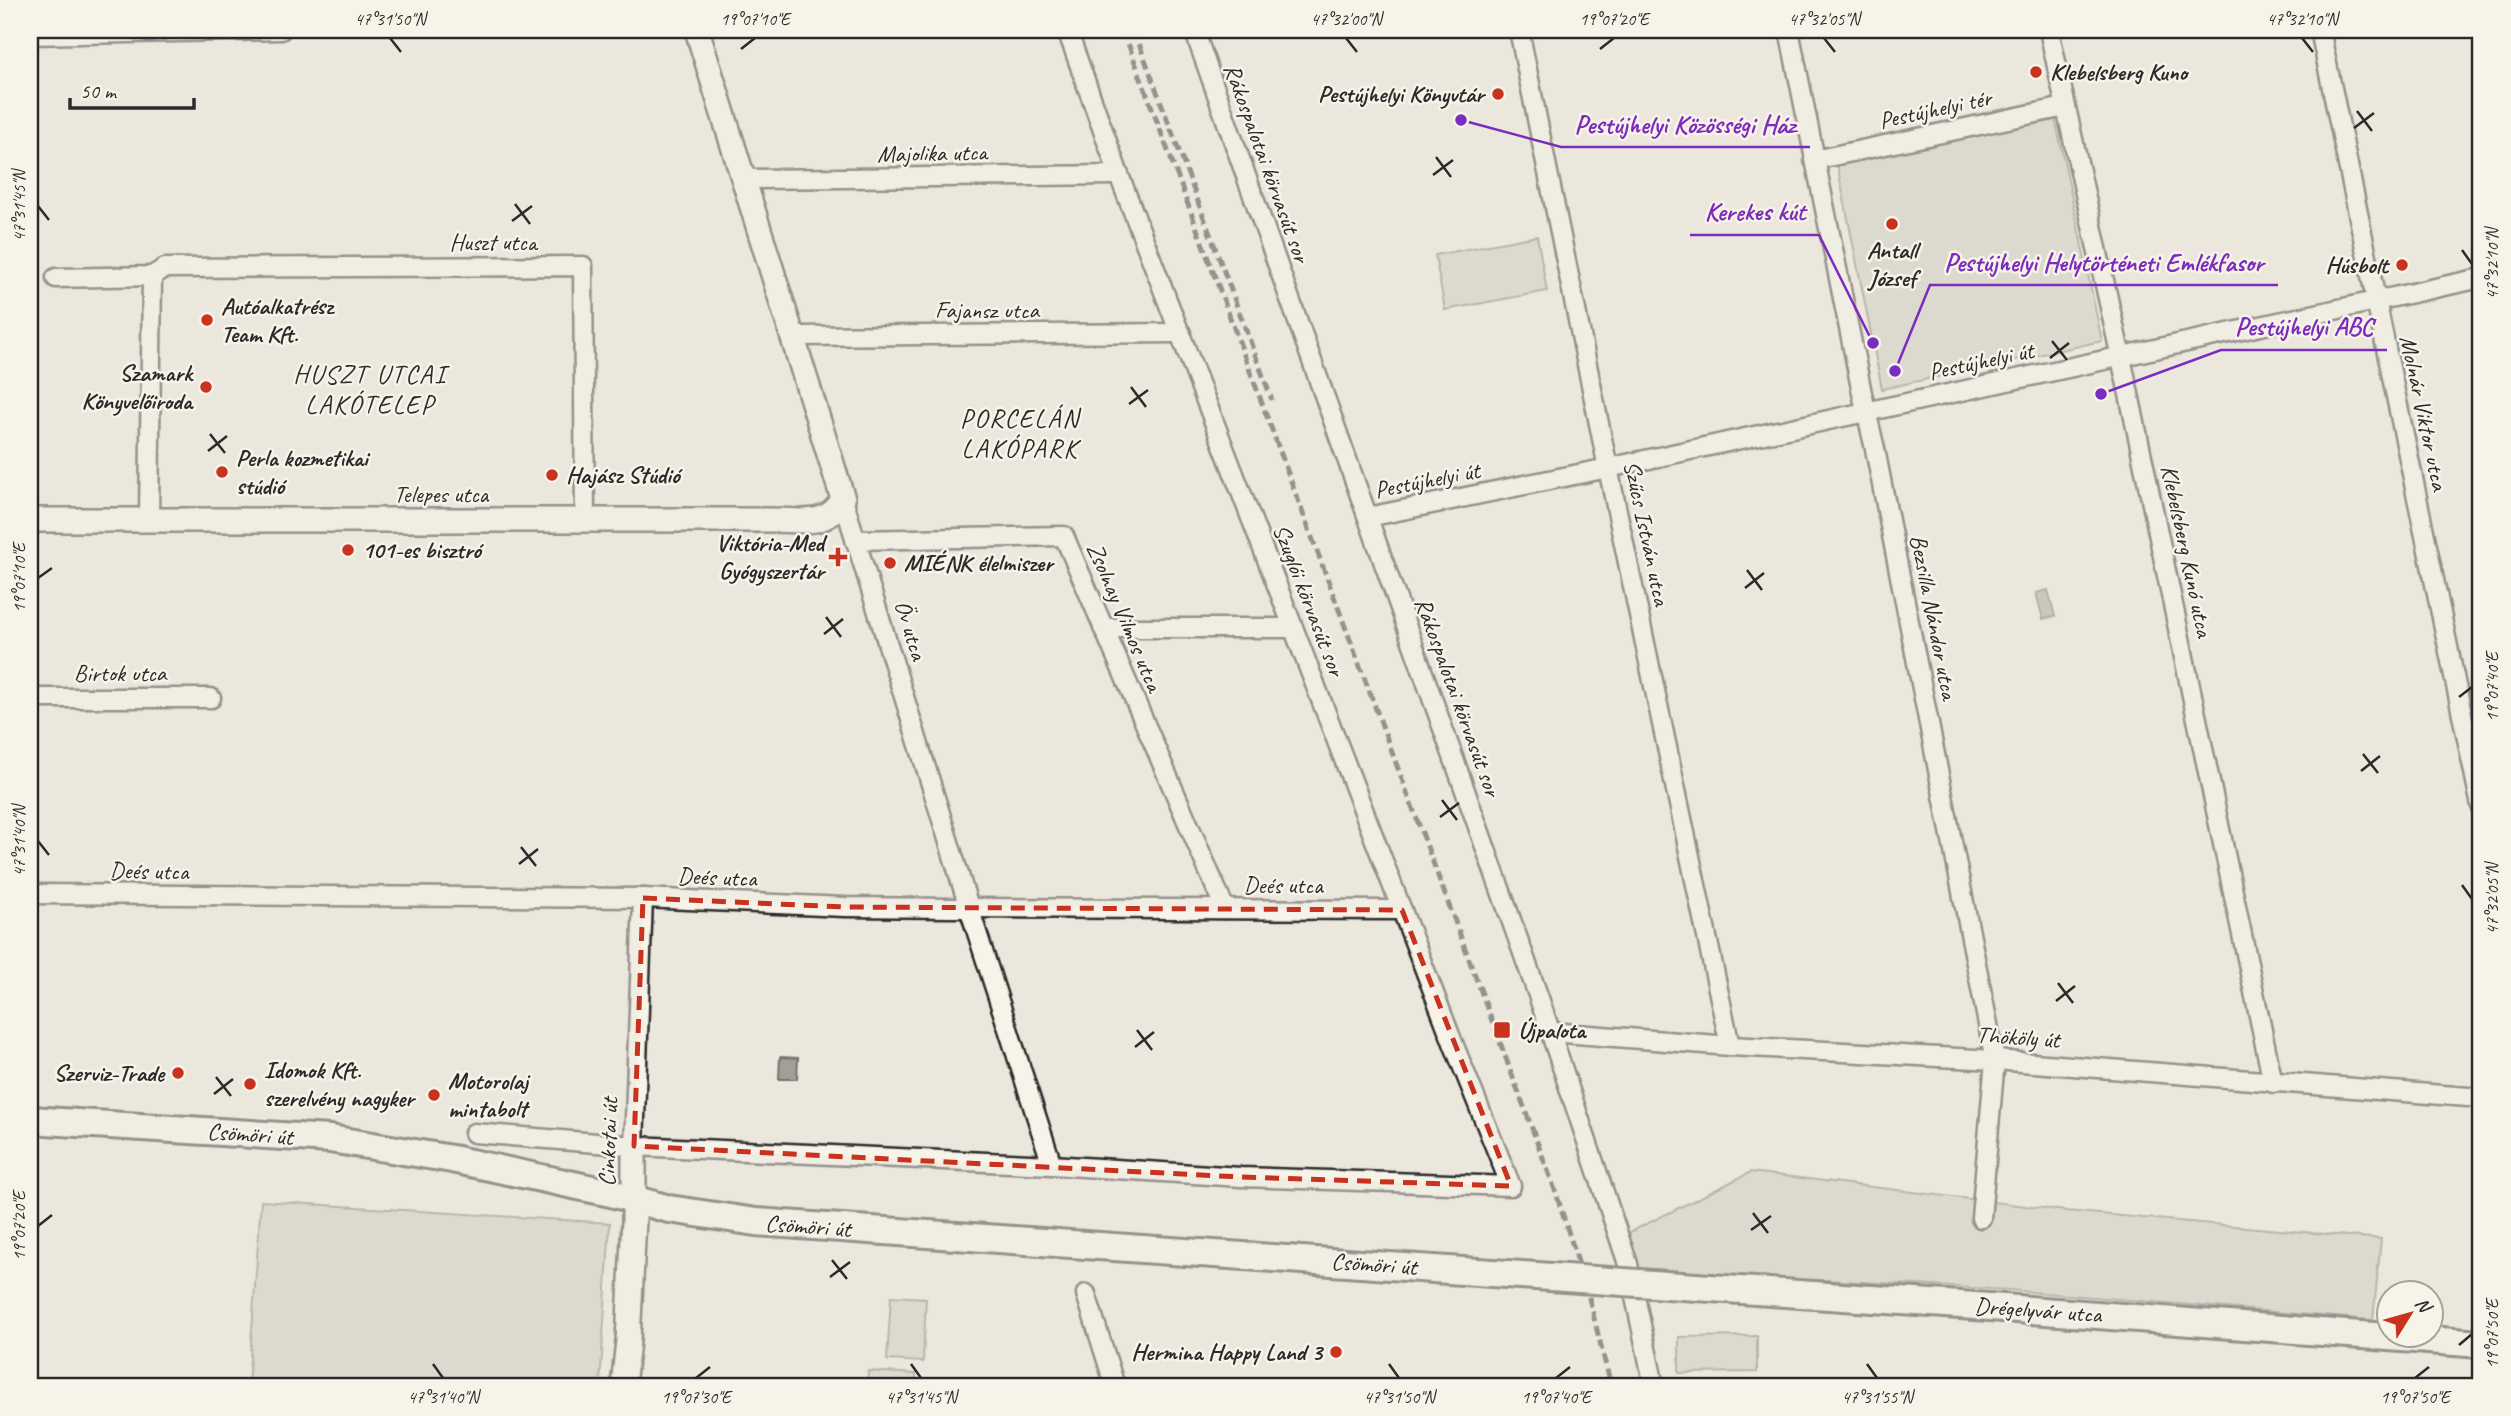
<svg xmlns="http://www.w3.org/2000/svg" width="2511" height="1416" font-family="Caveat,sans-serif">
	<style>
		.green { fill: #cbc8bf; stroke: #7b7a75; stroke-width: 2 }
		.water { fill: #a29f98; stroke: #72716c; stroke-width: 2 }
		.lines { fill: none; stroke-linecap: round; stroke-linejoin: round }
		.minor-casing { stroke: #2b2b2b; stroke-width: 23 }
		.tertiary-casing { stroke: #2b2b2b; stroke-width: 28 }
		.secondary-casing { stroke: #2b2b2b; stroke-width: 32 }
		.minor { stroke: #f7f3e8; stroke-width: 18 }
		.tertiary { stroke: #f7f3e8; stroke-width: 23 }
		.secondary { stroke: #f7f3e8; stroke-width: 26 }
		.rail { stroke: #2b2b2b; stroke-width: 5; stroke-dasharray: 10 5; stroke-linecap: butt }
		.secondary-bridge-casing { stroke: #2b2b2b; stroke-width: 32; stroke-linecap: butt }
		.secondary-bridge { stroke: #f7f3e8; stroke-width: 26 }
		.marked { fill: none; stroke: #c8321e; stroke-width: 5; stroke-dasharray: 14 9; stroke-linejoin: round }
		.ticks { fill: none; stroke: #2b2b2b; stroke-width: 2.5 }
		.poi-dot { fill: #c8321e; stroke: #f7f3e8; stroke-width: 2.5 }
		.labels { text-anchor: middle; stroke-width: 5; stroke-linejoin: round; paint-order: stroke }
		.poi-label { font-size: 24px; font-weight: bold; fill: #2b2b2b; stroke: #f7f3e8; text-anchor: start }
		.street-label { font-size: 24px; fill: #2b2b2b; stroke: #f7f3e8 }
		.neighbourhood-label { font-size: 26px; letter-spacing: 2px; fill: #2b2b2b; stroke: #f7f3e8 }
		.leader { fill: none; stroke: #7b2cbf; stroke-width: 2.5 }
		.callout-dot { fill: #7b2cbf; stroke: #f7f3e8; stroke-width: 2.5 }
		.callout-label { font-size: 26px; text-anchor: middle; font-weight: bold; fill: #7b2cbf; stroke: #f7f3e8; stroke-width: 5; stroke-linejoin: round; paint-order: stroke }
		.neatline { fill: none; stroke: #2b2b2b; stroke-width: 2.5 }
		.ticks-label { font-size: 18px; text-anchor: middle; fill: #2b2b2b }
	</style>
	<rect width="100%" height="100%" fill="#ebe7dd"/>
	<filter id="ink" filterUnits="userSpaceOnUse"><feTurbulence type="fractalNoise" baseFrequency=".0143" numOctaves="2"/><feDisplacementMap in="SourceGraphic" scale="14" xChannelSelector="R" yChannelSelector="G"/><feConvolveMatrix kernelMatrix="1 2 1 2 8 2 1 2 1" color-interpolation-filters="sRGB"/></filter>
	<g filter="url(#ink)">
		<g class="green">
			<polygon points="2055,118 2102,341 1882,389 1837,164"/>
			<polygon points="1537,236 1547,291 1445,310 1435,255"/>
			<polygon points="1751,1172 2066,1211 2381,1239 2373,1320 2009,1290 1825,1280 1641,1277 1626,1234"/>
			<polygon points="261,1201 610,1223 600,1386 248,1386"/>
			<polygon points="891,1296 926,1298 923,1362 887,1360"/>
			<polygon points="1757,1336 1757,1372 1679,1373 1679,1337"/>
			<polygon points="868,1371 916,1374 916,1386 867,1386"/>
		</g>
		<g class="water">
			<polygon points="2048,590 2055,616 2043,619 2036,593"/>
			<polygon points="780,1057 798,1058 797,1079 779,1079"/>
		</g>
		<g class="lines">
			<defs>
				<g id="minor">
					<polyline points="1194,30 1539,998 1628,1264 1654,1386"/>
					<polyline points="1519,30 1608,468 1730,1046"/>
					<polyline points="1789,30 1862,393 1875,449 1995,1060 1981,1218"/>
					<polyline points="2049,30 2129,394 2273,1083"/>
					<polyline points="2320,30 2481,806"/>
					<polyline points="30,35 281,30"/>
					<polyline points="1814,160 2065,107"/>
					<polyline points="744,179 1119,175"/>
					<polyline points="56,278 152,276 165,268 583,266 585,520"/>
					<polyline points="793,336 1181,333"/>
					<polyline points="843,499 972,917 1052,1165"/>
					<polyline points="1368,517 1608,468 2481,278"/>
					<polyline points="149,520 152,276"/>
					<polyline points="855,540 1064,536 1225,909"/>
					<polyline points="1103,628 1293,628"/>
					<polyline points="30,698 211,698"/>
					<polyline points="30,894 643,898 845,907 953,908 1402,910"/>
					<polyline points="1551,1032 1730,1046 1995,1060 2481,1098"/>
					<polyline points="474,1133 634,1146 1052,1165 1241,1177 1511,1186 1455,1048 1119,175 1067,30"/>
					<polyline points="634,1146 643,898"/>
					<polyline points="1086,1294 1115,1386"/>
				</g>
				<g id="tertiary">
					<path d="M 30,520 L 773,520 C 802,520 827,528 843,499 L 697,30"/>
					<polyline points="623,1386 628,1341 634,1220 634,1146"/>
				</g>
				<g id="secondary">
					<polyline points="30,1120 330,1139 452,1159 611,1193 669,1209 756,1222 1200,1253"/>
					<polyline points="2004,1308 2481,1344"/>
				</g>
			</defs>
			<use href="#minor" class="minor-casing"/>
			<use href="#tertiary" class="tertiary-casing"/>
			<use href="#secondary" class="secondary-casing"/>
			<use href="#minor" class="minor"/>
			<use href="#tertiary" class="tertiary"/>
			<use href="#secondary" class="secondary"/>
			<g class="rail">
				<polyline points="1123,30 1555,1190 1587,1290 1611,1386"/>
				<polyline points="1134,30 1272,400"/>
			</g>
			<defs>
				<polyline id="secondary-bridge" points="1200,1253 2004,1308"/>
			</defs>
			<use href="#secondary-bridge" class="secondary-bridge-casing"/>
			<use href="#secondary-bridge" class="secondary-bridge"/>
		</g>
	</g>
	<path d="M0 0H2511V1416H0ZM 643,898 L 845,907 L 1402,910 L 1511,1186 L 1241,1177 L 634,1146 Z" fill="#ebe7dd" fill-opacity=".55" fill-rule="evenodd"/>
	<path class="marked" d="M 643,898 L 845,907 L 1402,910 L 1511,1186 L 1241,1177 L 634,1146 Z"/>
	<path class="ticks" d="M 390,38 L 401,52M 1346,38 L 1357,52M 1824,38 L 1835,52M 2302,38 L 2313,52M 741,49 L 755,38M 1600,49 L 1614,38M 2357,111 L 2372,131M 2354,128 L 2374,113M 1436,157 L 1451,177M 1433,175 L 1453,160M 515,204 L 530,224M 38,206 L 49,220M 512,221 L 532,206M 2462,250 L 2472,264M 2052,341 L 2067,360M 2050,358 L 2069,343M 1131,387 L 1146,407M 1129,404 L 1148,390M 210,434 L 225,453M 208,451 L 227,436M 1747,570 L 1762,590M 38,578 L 52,568M 1745,588 L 1764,573M 826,617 L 841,637M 824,634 L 843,619M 2459,697 L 2472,687M 2363,754 L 2378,773M 2361,771 L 2380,756M 1442,800 L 1457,820M 1440,817 L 1459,803M 38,841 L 49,855M 521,847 L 536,866M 519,864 L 538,849M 2462,885 L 2472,899M 2058,983 L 2073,1003M 2056,1001 L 2075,986M 1137,1030 L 1152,1050M 1135,1047 L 1154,1032M 216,1077 L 231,1096M 214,1094 L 233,1079M 1753,1213 L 1768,1233M 38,1226 L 52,1215M 1751,1230 L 1771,1216M 832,1260 L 847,1279M 830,1277 L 850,1262M 2459,1345 L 2472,1334M 433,1364 L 443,1378M 911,1364 L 921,1378M 1389,1364 L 1399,1378M 1867,1364 L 1877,1378M 696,1378 L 710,1367M 1556,1378 L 1570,1367M 2415,1378 L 2429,1367"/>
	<g class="poi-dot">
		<circle cx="2036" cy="72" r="7"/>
		<circle cx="1498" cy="94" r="7"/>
		<circle cx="1892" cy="224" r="7"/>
		<circle cx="2402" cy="265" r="7"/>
		<circle cx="207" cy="320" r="7"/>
		<circle cx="206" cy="387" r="7"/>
		<circle cx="222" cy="472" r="7"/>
		<circle cx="552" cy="475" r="7"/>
		<circle cx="348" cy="550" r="7"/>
		<path d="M834.5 546.5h7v7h7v7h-7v7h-7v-7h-7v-7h7z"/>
		<circle cx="890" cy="563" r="7"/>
		<rect x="1493" y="1021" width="18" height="18" rx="3.5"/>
		<circle cx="178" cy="1073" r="7"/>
		<circle cx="250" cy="1084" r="7"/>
		<circle cx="434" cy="1095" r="7"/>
		<circle cx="1336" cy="1352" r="7"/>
	</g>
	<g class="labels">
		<g class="poi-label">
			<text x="2050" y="80">Klebelsberg Kuno</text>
			<text x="1484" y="102" text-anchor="end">Pestújhelyi Könyvtár</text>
			<text x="1892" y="258" text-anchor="middle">Antall<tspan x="1892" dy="28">József</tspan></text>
			<text x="2388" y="273" text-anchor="end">Húsbolt</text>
			<text x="221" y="314">Autóalkatrész<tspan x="221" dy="28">Team Kft.</tspan></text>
			<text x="192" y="381" text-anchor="end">Szamark<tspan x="192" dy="28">Könyvelőiroda</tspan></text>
			<text x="236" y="466">Perla kozmetikai<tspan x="236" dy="28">stúdió</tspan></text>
			<text x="566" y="483">Hajász Stúdió</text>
			<text x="824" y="551" text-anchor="end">Viktória-Med<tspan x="824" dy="28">Gyógyszertár</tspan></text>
			<text x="362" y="558">101-es bisztró</text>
			<text x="904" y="571">MIÉNK élelmiszer</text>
			<text x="1518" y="1038">Újpalota</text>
			<text x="264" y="1078">Idomok Kft.<tspan x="264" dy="28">szerelvény nagyker</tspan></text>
			<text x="164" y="1081" text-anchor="end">Szerviz-Trade</text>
			<text x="448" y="1089">Motorolaj<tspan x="448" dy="28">mintabolt</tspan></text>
			<text x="1322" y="1360" text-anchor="end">Hermina Happy Land 3</text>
		</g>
		<g class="street-label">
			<text transform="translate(1935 109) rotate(-12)" y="8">Pestújhelyi tér</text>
			<text transform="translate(932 153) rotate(-1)" y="8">Majolika utca</text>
			<text transform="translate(1267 163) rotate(70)" y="8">Rákospalotai körvasút sor</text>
			<text x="493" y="250">Huszt utca</text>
			<text x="987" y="318">Fajansz utca</text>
			<text transform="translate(1981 361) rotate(-12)" y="8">Pestújhelyi út</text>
			<text transform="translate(2424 413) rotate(78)" y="8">Molnár Viktor utca</text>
			<text transform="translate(1427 480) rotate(-11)" y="8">Pestújhelyi út</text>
			<text x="441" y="502">Telepes utca</text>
			<text transform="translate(1647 533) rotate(78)" y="8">Szűcs István utca</text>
			<text transform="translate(2187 551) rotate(78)" y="8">Klebelsberg Kunó utca</text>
			<text transform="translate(1309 600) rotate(69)" y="8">Szuglói körvasút sor</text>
			<text transform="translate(1125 617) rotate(67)" y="8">Zsolnay Vilmos utca</text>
			<text transform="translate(1934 617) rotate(79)" y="8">Bezsilla Nándor utca</text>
			<text transform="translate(911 630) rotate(73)" y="8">Öv utca</text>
			<text x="120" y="681">Birtok utca</text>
			<text transform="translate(1458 697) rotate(70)" y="8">Rákospalotai körvasút sor</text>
			<text transform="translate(149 871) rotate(1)" y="8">Deés utca</text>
			<text transform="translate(717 877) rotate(2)" y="8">Deés utca</text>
			<text x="1283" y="893">Deés utca</text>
			<text transform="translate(2018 1037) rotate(4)" y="8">Thököly út</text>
			<text transform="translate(250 1134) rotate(4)" y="8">Csömöri út</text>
			<text transform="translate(608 1142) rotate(-88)" y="8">Cinkotai út</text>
			<text transform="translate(808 1226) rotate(4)" y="8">Csömöri út</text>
			<text transform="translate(1374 1264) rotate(4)" y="8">Csömöri út</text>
			<text transform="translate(2038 1310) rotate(4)" y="8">Drégelyvár utca</text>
		</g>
		<g class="neighbourhood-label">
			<text x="370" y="383">HUSZT UTCAI<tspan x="370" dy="30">LAKÓTELEP</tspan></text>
			<text x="1020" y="427">PORCELÁN<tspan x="1020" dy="30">LAKÓPARK</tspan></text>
		</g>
	</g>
	<path class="leader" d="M1461 120L1561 147H1810M1873 343L1819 235H1690M1895 371L1930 285H2278M2101 394L2221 350H2387"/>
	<g class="callout-dot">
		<circle cx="1461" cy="120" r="7"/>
		<circle cx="1873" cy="343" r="7"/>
		<circle cx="1895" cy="371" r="7"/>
		<circle cx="2101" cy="394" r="7"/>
	</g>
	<g class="callout-label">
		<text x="1685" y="133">Pestújhelyi Közösségi Ház</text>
		<text x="1755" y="220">Kerekes kút</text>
		<text x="2104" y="271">Pestújhelyi Helytörténeti Emlékfasor</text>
		<text x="2304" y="335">Pestújhelyi ABC</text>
	</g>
	<rect width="2511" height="1416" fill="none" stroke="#f7f3e8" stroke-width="77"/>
	<g transform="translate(2410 1314) rotate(53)"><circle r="33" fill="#f7f3e8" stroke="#a5a39c" stroke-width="2"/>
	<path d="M0-5L12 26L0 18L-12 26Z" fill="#c8321e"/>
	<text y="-10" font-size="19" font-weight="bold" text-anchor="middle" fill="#2b2b2b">N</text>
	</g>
	<path d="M70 98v10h124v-10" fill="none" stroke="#2b2b2b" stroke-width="3.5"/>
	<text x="80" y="98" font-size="21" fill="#2b2b2b" stroke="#f7f3e8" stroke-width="5" paint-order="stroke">50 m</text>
	<rect x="38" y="38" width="2434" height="1340" class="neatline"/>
	<g class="ticks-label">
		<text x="390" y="25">47°31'50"N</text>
		<text x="755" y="25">19°07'10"E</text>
		<text x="1346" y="25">47°32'00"N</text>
		<text x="1614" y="25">19°07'20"E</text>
		<text x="1824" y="25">47°32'05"N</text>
		<text x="2302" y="25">47°32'10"N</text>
		<text transform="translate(19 206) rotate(-90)" y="6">47°31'45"N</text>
		<text transform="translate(2492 264) rotate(-90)" y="6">47°32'10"N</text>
		<text transform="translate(19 578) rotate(-90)" y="6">19°07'10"E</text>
		<text transform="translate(2492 687) rotate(-90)" y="6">19°07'40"E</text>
		<text transform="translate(19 841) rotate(-90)" y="6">47°31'40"N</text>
		<text transform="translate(2492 899) rotate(-90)" y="6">47°32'05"N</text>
		<text transform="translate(19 1226) rotate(-90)" y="6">19°07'20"E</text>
		<text transform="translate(2492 1334) rotate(-90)" y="6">19°07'50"E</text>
		<text x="443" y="1403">47°31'40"N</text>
		<text x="696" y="1403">19°07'30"E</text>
		<text x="921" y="1403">47°31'45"N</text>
		<text x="1399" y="1403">47°31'50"N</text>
		<text x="1556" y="1403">19°07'40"E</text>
		<text x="1877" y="1403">47°31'55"N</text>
		<text x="2415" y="1403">19°07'50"E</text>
	</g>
</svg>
